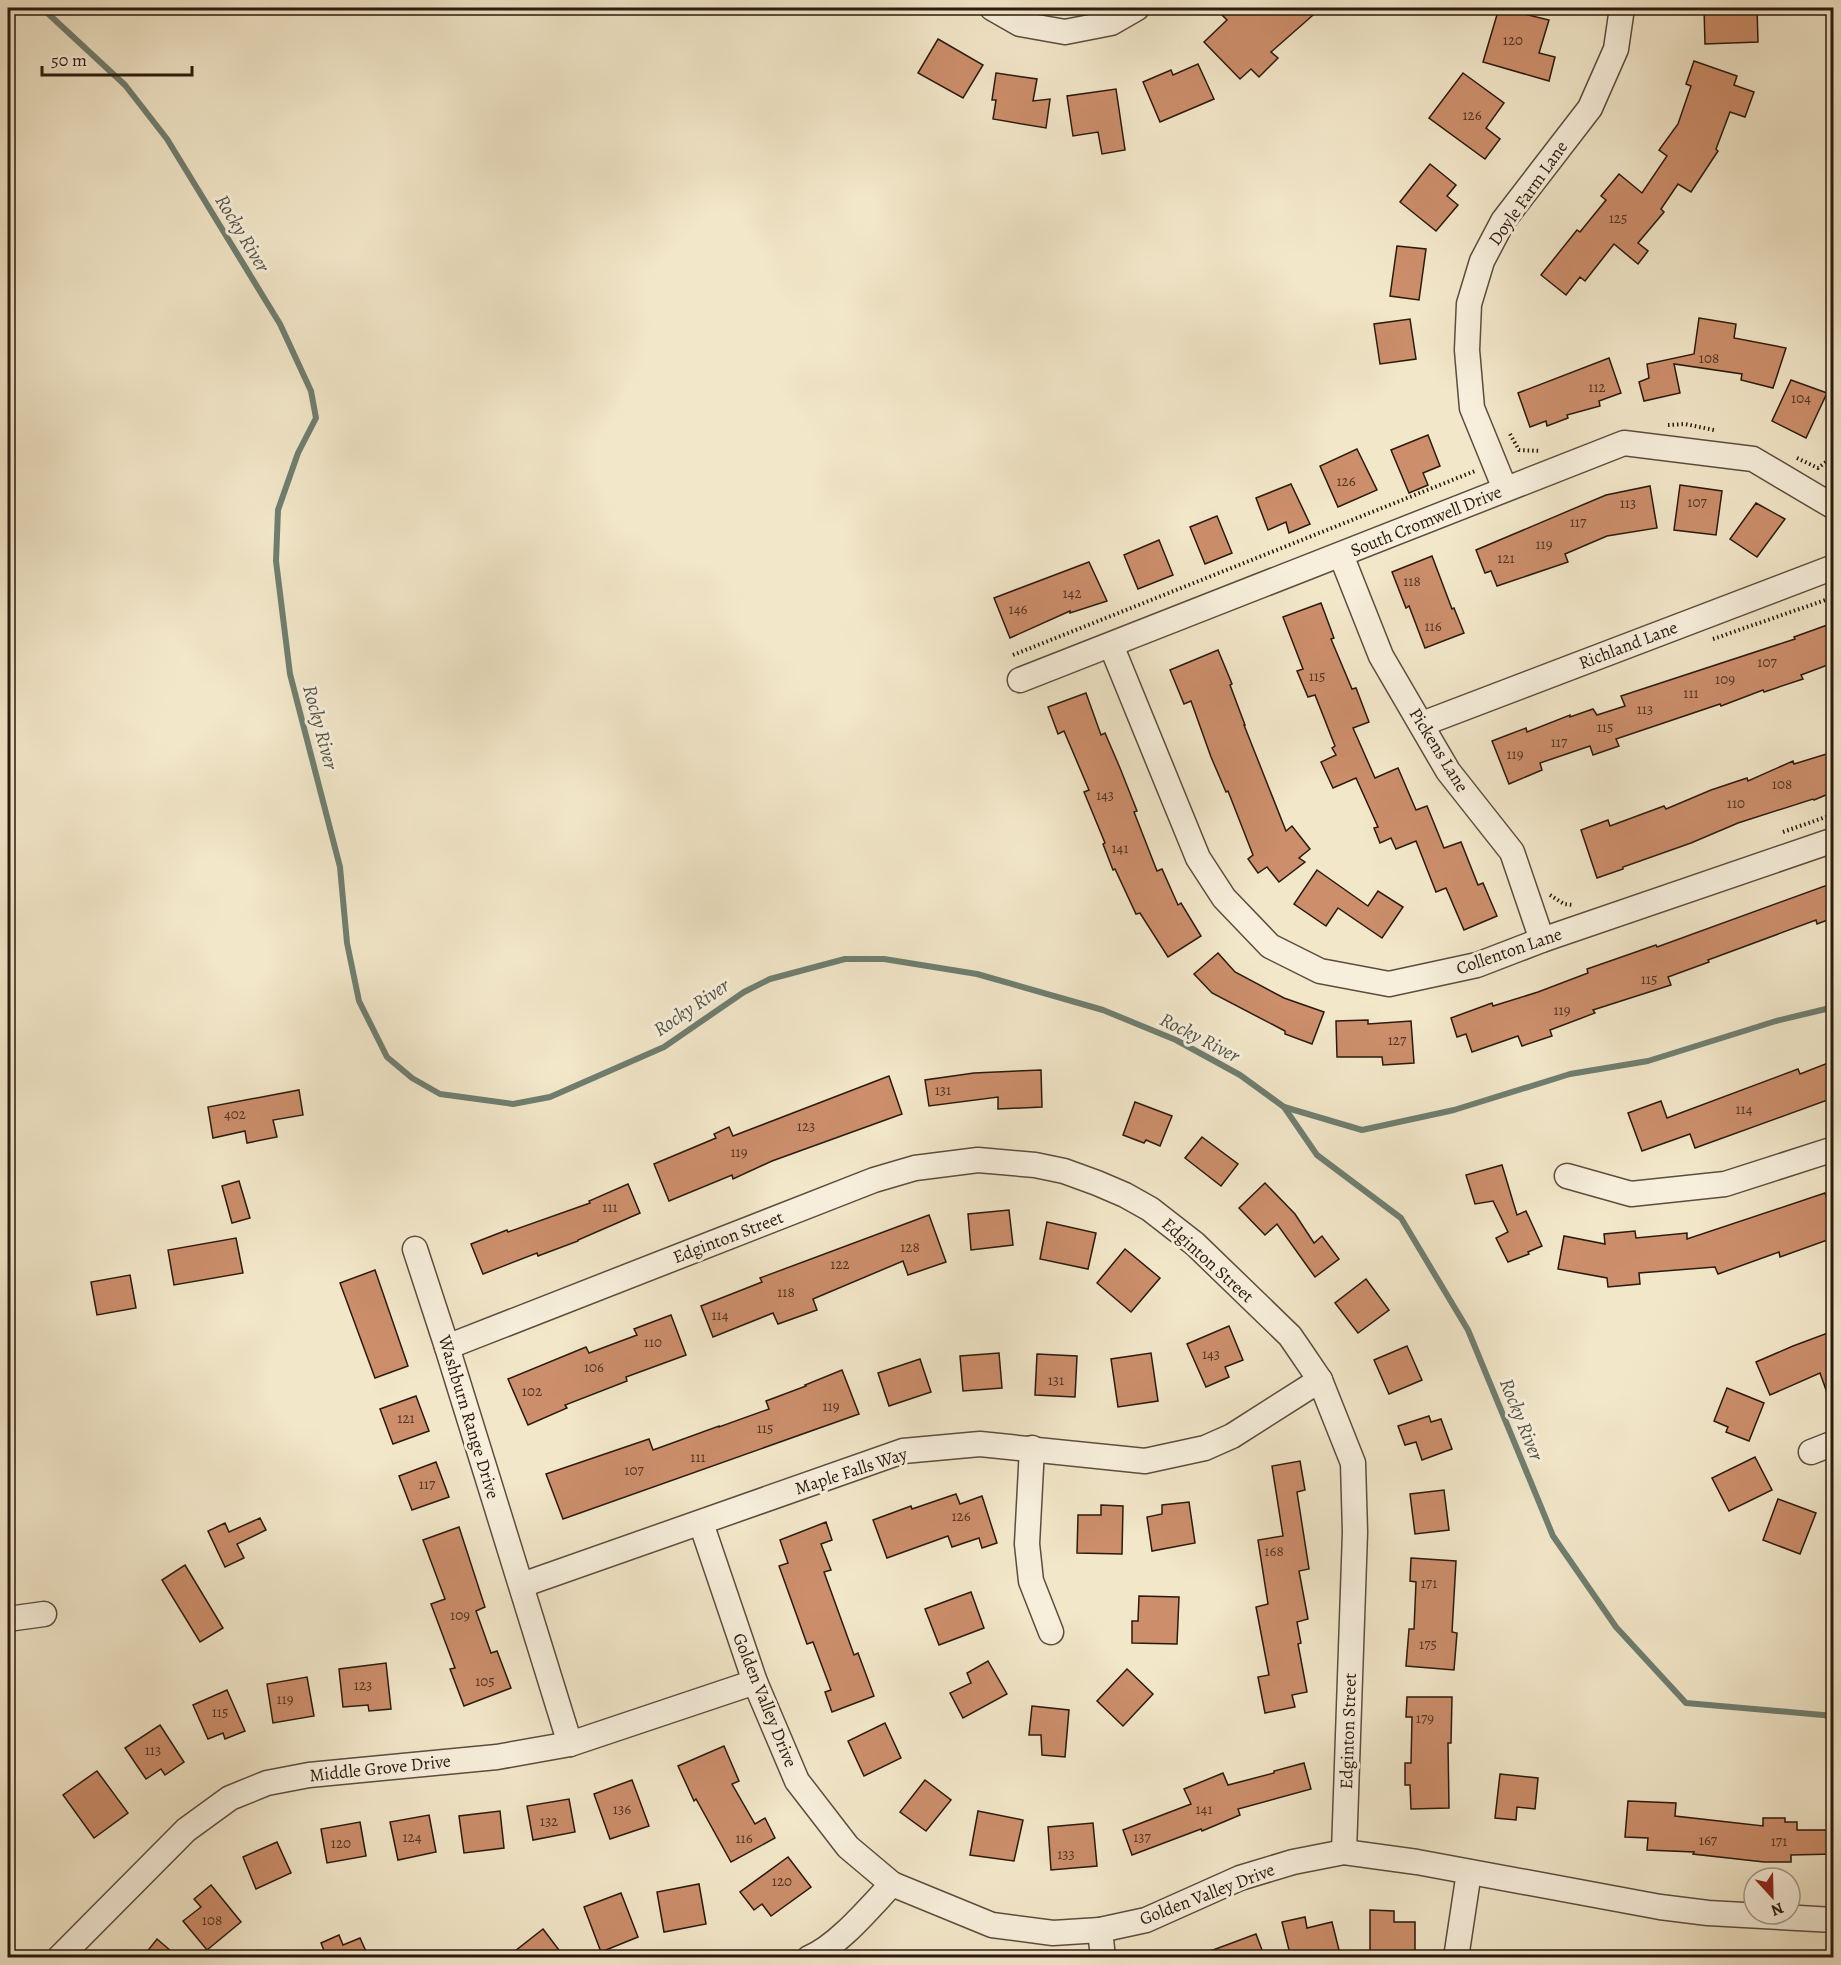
<svg xmlns="http://www.w3.org/2000/svg" width="1841" height="1965" font-family="Alegreya,serif">
	<style>
		.lines { fill: none; stroke-linecap: round; stroke-linejoin: round }
		.stream { stroke: #6f7e70; stroke-width: 6 }
		.building { fill: #cc8e6b; stroke: #2b1a0e; stroke-width: 1.5 }
		.street-casing { stroke: #5d4d3d; stroke-width: 27 }
		.path { stroke: #2b1a0e; stroke-width: 4; stroke-dasharray: 1.5 3; stroke-linecap: butt }
		.street { stroke: #f7efdc; stroke-width: 24 }
		.labels { text-anchor: middle; stroke-width: 6; stroke-linejoin: round; paint-order: stroke }
		.number-label { font-size: 15px; fill: #533725 }
		.street-label { font-size: 18px; fill: #2b1a0e; stroke: #f7efdc }
		.water-label { font-size: 20px; font-style: italic; fill: #535447; stroke: #f7efdc }
	</style>
	<rect width="100%" height="100%" fill="#f2e7c9"/>
	<filter id="stains"><feTurbulence type="fractalNoise" baseFrequency=".00333" numOctaves="4"/><feColorMatrix values="0 0 0 0 .2 0 0 0 0 .09 0 0 0 0 .02 0 0 0 .5 -.17"/></filter>
	<radialGradient id="worn" r=".72"><stop offset=".6" stop-color="#630" stop-opacity="0"/><stop offset="1" stop-color="#630" stop-opacity=".3"/></radialGradient>
	<g class="lines">
		<g class="stream">
			<polyline points="42,8 125,85 167,139 280,324 311,391 316,418 298,453 278,510 276,561 290,674 340,867 347,943 359,1001 387,1057 412,1078 440,1094 513,1104 550,1097 664,1047 744,992 770,979 845,959 884,959 977,974 1103,1010 1176,1040 1240,1075 1284,1107 1317,1155 1401,1218 1468,1330 1553,1536 1616,1627 1686,1703 1834,1716"/>
			<polyline points="1284,1107 1362,1130 1454,1110 1570,1074 1648,1061 1776,1021 1834,1007"/>
		</g>
	</g>
	<g class="building">
		<polygon points="1215,8 1321,8 1271,52 1278,58 1259,77 1251,69 1240,79 1204,42 1227,20"/>
		<polygon points="1499,8 1549,20 1539,53 1555,57 1549,81 1483,62"/>
		<polygon points="1704,8 1757,8 1758,42 1705,44"/>
		<polygon points="938,39 983,65 963,98 918,73"/>
		<polygon points="1694,61 1737,76 1734,85 1754,92 1745,117 1730,112 1716,149 1718,151 1691,192 1678,184 1661,209 1664,212 1638,243 1648,251 1638,264 1614,244 1585,281 1580,277 1566,295 1541,275 1577,230 1580,232 1606,200 1601,196 1619,174 1642,193 1667,156 1659,150 1678,124 1691,86 1686,84"/>
		<polygon points="1198,64 1214,99 1160,122 1143,82 1171,70 1173,75"/>
		<polygon points="996,73 1037,79 1033,101 1050,99 1046,128 993,119 996,100 992,100"/>
		<polygon points="1463,73 1504,103 1486,128 1500,139 1485,159 1429,118"/>
		<polygon points="1116,89 1125,150 1102,154 1098,132 1073,136 1067,96"/>
		<polygon points="1430,164 1456,185 1447,196 1458,205 1436,231 1400,202"/>
		<polygon points="1397,246 1426,249 1419,300 1390,296"/>
		<polygon points="1699,318 1736,324 1734,338 1786,348 1773,388 1741,380 1742,374 1674,364 1680,393 1644,401 1639,382 1649,378 1647,364 1694,354"/>
		<polygon points="1410,319 1416,359 1380,364 1374,324"/>
		<polygon points="1609,358 1621,393 1599,401 1600,406 1567,415 1568,418 1547,426 1546,421 1530,427 1518,393"/>
		<polygon points="1791,380 1827,393 1806,438 1772,421"/>
		<polygon points="1428,435 1440,466 1423,473 1428,485 1409,493 1391,450"/>
		<polygon points="1357,449 1377,490 1338,507 1320,466"/>
		<polygon points="1291,484 1310,524 1289,533 1286,522 1268,530 1256,498"/>
		<polygon points="1680,485 1722,491 1716,535 1674,530"/>
		<polygon points="1650,486 1657,528 1607,536 1565,554 1568,562 1497,586 1491,571 1485,573 1476,550 1606,495"/>
		<polygon points="1756,503 1785,519 1757,557 1730,539"/>
		<polygon points="1217,516 1232,553 1205,564 1190,527"/>
		<polygon points="1159,540 1173,575 1138,589 1124,555"/>
		<polygon points="1432,556 1452,609 1454,608 1464,633 1425,648 1409,606 1406,608 1392,572"/>
		<polygon points="1089,562 1107,601 1070,613 1070,611 1010,638 994,598"/>
		<polygon points="1321,603 1334,638 1331,639 1352,689 1356,688 1369,722 1353,728 1375,778 1398,768 1416,810 1427,806 1444,848 1461,842 1478,885 1483,883 1497,916 1464,930 1446,888 1436,892 1416,841 1396,849 1391,838 1380,843 1374,828 1378,827 1356,778 1333,788 1321,762 1336,755 1332,748 1335,746 1315,695 1308,697 1297,671 1303,669 1283,617"/>
		<polygon points="1830,624 1833,633 1833,663 1801,675 1803,679 1764,692 1763,690 1721,706 1720,704 1616,739 1619,746 1593,755 1590,746 1540,763 1542,770 1509,784 1492,741 1526,728 1527,732 1570,715 1570,717 1593,709 1597,715 1625,706 1621,696 1795,639 1794,637"/>
		<polygon points="1218,650 1232,684 1230,685 1245,725 1244,725 1286,831 1292,826 1310,849 1299,858 1305,862 1279,882 1267,867 1258,873 1248,859 1253,855 1228,791 1226,792 1211,757 1191,701 1184,704 1170,670"/>
		<polygon points="1086,693 1101,735 1105,733 1120,768 1137,811 1134,812 1157,871 1162,869 1178,905 1181,903 1201,936 1168,957 1140,913 1136,914 1115,869 1113,870 1103,844 1105,843 1084,792 1089,790 1064,731 1058,734 1048,707"/>
		<polygon points="1833,752 1833,792 1814,800 1813,799 1738,823 1691,843 1623,867 1623,869 1597,878 1581,830 1608,820 1610,826 1664,806 1666,809 1711,790 1747,778 1748,781 1793,761 1794,764"/>
		<polygon points="1317,870 1368,906 1378,891 1403,907 1382,938 1338,908 1326,926 1294,904"/>
		<polygon points="1833,883 1833,918 1817,924 1816,920 1708,960 1709,962 1668,977 1671,985 1593,1010 1595,1013 1550,1030 1552,1036 1522,1046 1518,1036 1472,1052 1466,1034 1457,1037 1451,1018 1492,1003 1493,1006 1538,992 1588,973 1587,969 1656,945 1657,947"/>
		<polygon points="1218,953 1235,972 1284,998 1324,1012 1312,1044 1285,1034 1285,1031 1212,993 1194,974"/>
		<polygon points="1368,1020 1368,1024 1411,1021 1414,1063 1383,1065 1382,1057 1337,1057 1336,1021"/>
		<polygon points="1833,1061 1833,1098 1695,1148 1690,1134 1642,1151 1628,1113 1661,1101 1667,1118 1798,1069 1800,1074"/>
		<polygon points="1041,1070 1042,1107 998,1109 998,1097 929,1106 925,1080 974,1073"/>
		<polygon points="889,1076 902,1114 772,1161 733,1179 732,1175 669,1201 654,1164 716,1138 714,1134 729,1127 733,1136"/>
		<polygon points="299,1090 303,1115 273,1120 277,1137 247,1143 245,1131 213,1138 208,1107"/>
		<polygon points="1135,1102 1172,1116 1160,1146 1146,1140 1144,1143 1123,1135"/>
		<polygon points="1202,1137 1238,1164 1221,1186 1185,1158"/>
		<polygon points="1502,1165 1517,1215 1526,1211 1542,1246 1528,1252 1529,1254 1508,1262 1496,1238 1508,1232 1493,1201 1475,1204 1466,1175"/>
		<polygon points="239,1181 250,1218 232,1223 222,1186"/>
		<polygon points="1265,1183 1295,1214 1314,1243 1322,1236 1339,1259 1315,1277 1277,1224 1265,1235 1239,1208"/>
		<polygon points="628,1184 640,1213 578,1240 578,1241 538,1256 537,1253 483,1274 471,1244 507,1230 508,1232 590,1203 589,1201"/>
		<polygon points="1825,1193 1833,1217 1833,1238 1780,1257 1779,1252 1718,1274 1715,1267 1639,1273 1640,1284 1608,1287 1607,1278 1558,1269 1564,1236 1605,1244 1604,1234 1635,1231 1636,1238 1687,1233 1687,1239"/>
		<polygon points="1009,1210 1013,1245 971,1250 968,1214"/>
		<polygon points="929,1215 946,1262 908,1275 903,1261 813,1299 817,1310 778,1324 773,1313 713,1337 701,1306 762,1282 760,1278"/>
		<polygon points="1047,1222 1096,1233 1088,1269 1040,1259"/>
		<polygon points="236,1238 243,1273 174,1285 168,1250"/>
		<polygon points="1125,1249 1160,1278 1131,1312 1097,1283"/>
		<polygon points="375,1270 408,1366 375,1378 340,1283"/>
		<polygon points="130,1275 136,1308 97,1315 91,1282"/>
		<polygon points="1366,1279 1389,1310 1358,1333 1335,1303"/>
		<polygon points="671,1315 686,1355 626,1377 627,1381 565,1405 567,1408 528,1425 508,1379 586,1347 589,1353 637,1335 634,1329"/>
		<polygon points="1229,1326 1243,1360 1225,1367 1229,1377 1206,1387 1187,1344"/>
		<polygon points="1833,1331 1833,1404 1831,1404 1820,1373 1770,1395 1756,1362 1793,1346"/>
		<polygon points="1407,1346 1422,1380 1389,1394 1374,1360"/>
		<polygon points="999,1353 1002,1388 963,1391 960,1356"/>
		<polygon points="1151,1353 1158,1401 1118,1407 1111,1359"/>
		<polygon points="1037,1354 1077,1356 1075,1397 1035,1395"/>
		<polygon points="920,1359 931,1392 889,1406 878,1373"/>
		<polygon points="842,1370 859,1414 563,1519 546,1474 649,1439 653,1450 719,1426 719,1427 769,1409 766,1401 806,1386 805,1385"/>
		<polygon points="1727,1388 1764,1403 1749,1441 1726,1432 1728,1427 1714,1421"/>
		<polygon points="416,1396 429,1431 393,1444 380,1409"/>
		<polygon points="1429,1416 1431,1422 1441,1419 1452,1449 1422,1460 1416,1442 1405,1445 1398,1426"/>
		<polygon points="1755,1457 1772,1490 1729,1511 1712,1478"/>
		<polygon points="1300,1461 1305,1490 1297,1492 1309,1569 1299,1571 1308,1619 1297,1622 1301,1643 1298,1644 1307,1692 1292,1695 1295,1707 1265,1713 1258,1677 1269,1675 1256,1607 1268,1604 1258,1540 1283,1536 1272,1466"/>
		<polygon points="436,1462 449,1497 412,1510 399,1476"/>
		<polygon points="1444,1490 1449,1530 1415,1534 1410,1494"/>
		<polygon points="956,1494 960,1504 982,1496 997,1543 982,1548 979,1538 952,1547 948,1536 887,1558 873,1520 911,1506 912,1509"/>
		<polygon points="1778,1499 1816,1513 1800,1554 1763,1540"/>
		<polygon points="1189,1502 1195,1543 1152,1551 1147,1517 1162,1514 1162,1505"/>
		<polygon points="1101,1505 1123,1506 1122,1554 1077,1553 1078,1515 1101,1515"/>
		<polygon points="260,1518 266,1530 237,1544 244,1558 225,1567 208,1531 225,1523 229,1532"/>
		<polygon points="826,1522 832,1540 821,1544 831,1570 824,1572 854,1655 858,1653 874,1696 832,1712 825,1692 831,1690 813,1642 807,1644 779,1566 788,1563 780,1540"/>
		<polygon points="459,1527 485,1607 476,1611 491,1653 497,1651 511,1688 464,1706 450,1669 455,1668 431,1604 445,1599 423,1540"/>
		<polygon points="1411,1558 1456,1561 1452,1632 1457,1633 1454,1670 1406,1666 1409,1629 1414,1629 1416,1582 1410,1581"/>
		<polygon points="185,1565 223,1628 200,1642 162,1580"/>
		<polygon points="971,1592 984,1628 939,1645 925,1609"/>
		<polygon points="1139,1596 1179,1597 1177,1644 1132,1643 1132,1621 1138,1621"/>
		<polygon points="988,1661 1007,1694 963,1718 950,1693 971,1683 967,1673"/>
		<polygon points="386,1663 391,1709 369,1711 368,1705 343,1707 339,1669"/>
		<polygon points="1127,1669 1153,1694 1123,1726 1097,1701"/>
		<polygon points="307,1677 314,1716 273,1723 267,1684"/>
		<polygon points="227,1690 245,1731 225,1739 223,1733 208,1739 193,1705"/>
		<polygon points="1407,1697 1452,1697 1451,1743 1448,1743 1449,1808 1411,1809 1410,1785 1405,1785 1405,1763 1411,1763 1412,1717 1406,1717"/>
		<polygon points="1032,1706 1069,1710 1065,1757 1042,1755 1041,1735 1029,1735"/>
		<polygon points="885,1723 901,1758 864,1776 848,1741"/>
		<polygon points="160,1725 184,1762 165,1775 161,1769 146,1779 125,1748"/>
		<polygon points="724,1746 739,1781 732,1784 755,1824 765,1818 775,1838 731,1862 696,1799 694,1801 678,1766"/>
		<polygon points="1304,1763 1311,1789 1238,1809 1240,1815 1202,1831 1201,1829 1132,1855 1123,1830 1191,1804 1184,1789 1223,1773 1228,1785 1274,1773 1274,1771"/>
		<polygon points="97,1771 128,1813 94,1838 63,1795"/>
		<polygon points="1500,1774 1538,1778 1535,1809 1517,1807 1516,1820 1495,1818"/>
		<polygon points="632,1780 649,1826 610,1839 594,1794"/>
		<polygon points="925,1780 951,1800 926,1831 900,1812"/>
		<polygon points="569,1799 575,1832 533,1840 527,1806"/>
		<polygon points="1628,1801 1676,1803 1675,1816 1763,1826 1763,1818 1785,1818 1785,1822 1797,1822 1797,1830 1833,1830 1833,1854 1791,1855 1791,1862 1764,1862 1693,1854 1694,1852 1647,1850 1648,1838 1625,1837"/>
		<polygon points="500,1811 504,1848 464,1853 459,1816"/>
		<polygon points="978,1811 1023,1820 1014,1861 970,1855"/>
		<polygon points="429,1815 436,1852 398,1860 390,1822"/>
		<polygon points="360,1822 366,1856 327,1863 321,1829"/>
		<polygon points="1093,1823 1097,1866 1051,1870 1048,1827"/>
		<polygon points="277,1842 291,1873 256,1889 243,1857"/>
		<polygon points="788,1857 811,1887 771,1916 762,1904 754,1910 740,1892"/>
		<polygon points="699,1884 706,1924 664,1932 657,1892"/>
		<polygon points="211,1885 241,1922 207,1950 183,1921 201,1907 194,1899"/>
		<polygon points="621,1893 638,1937 601,1952 584,1907"/>
		<polygon points="1370,1910 1394,1911 1394,1922 1415,1922 1415,1958 1370,1958"/>
		<polygon points="1305,1917 1307,1928 1332,1922 1341,1958 1291,1958 1282,1922"/>
		<polygon points="543,1929 565,1958 506,1958"/>
		<polygon points="1256,1934 1265,1958 1198,1958 1197,1956"/>
		<polygon points="339,1935 343,1945 360,1938 369,1958 314,1958 325,1953 321,1943"/>
		<polygon points="157,1939 179,1958 142,1958"/>
	</g>
	<g class="lines">
		<defs>
			<g id="street">
				<polyline points="992,8 1020,24 1065,32 1111,23 1137,8"/>
				<polyline points="1505,489 1472,408 1467,350 1469,304 1482,261 1503,221 1590,108 1616,49 1622,8"/>
				<polyline points="1341,555 1381,656 1448,771 1512,852 1542,940"/>
				<polyline points="1111,645 1198,858 1224,898 1270,946 1320,971 1389,984 1477,965 1542,940 1834,840"/>
				<polyline points="1020,680 1624,443 1753,459 1834,507"/>
				<polyline points="1422,724 1834,567"/>
				<polyline points="1567,1176 1631,1194 1725,1184 1834,1149"/>
				<polyline points="415,1249 447,1347 570,1744"/>
				<polyline points="447,1347 874,1180 915,1168 978,1160 1035,1165 1064,1171 1097,1183 1125,1195 1150,1209 1195,1244 1290,1336 1301,1352 1320,1380 1353,1463 1355,1532 1344,1852"/>
				<polyline points="1032,1448 1027,1544 1031,1581 1051,1632"/>
				<polyline points="1811,1452 1834,1443"/>
				<polyline points="701,1523 755,1682 797,1781 848,1847 892,1884 992,1925 1053,1933 1100,1930 1146,1920 1240,1878 1293,1862 1344,1852 1417,1862 1660,1907 1708,1913 1834,1920"/>
				<polyline points="522,1585 903,1451 980,1444 1145,1461 1205,1448 1232,1436 1320,1380"/>
				<polyline points="8,1619 44,1614"/>
				<polyline points="1100,1930 1103,1958"/>
				<polyline points="59,1958 186,1830 230,1798 267,1783 309,1775 497,1757 570,1744 755,1682"/>
				<path d="M 809,1958 C 838,1946 870,1907 892,1884"/>
				<polyline points="1456,1958 1469,1872"/>
			</g>
		</defs>
		<use href="#street" class="street-casing"/>
		<g class="path">
			<polyline points="1668,425 1685,424 1714,430"/>
			<polyline points="1510,434 1519,450 1541,451"/>
			<polyline points="1797,458 1818,468 1834,456"/>
			<polyline points="1713,639 1834,597"/>
			<polyline points="1013,655 1475,471"/>
			<polyline points="1783,832 1834,814"/>
			<polyline points="1550,895 1564,904 1573,905"/>
		</g>
		<use href="#street" class="street"/>
	</g>
	<g class="labels">
		<g class="number-label">
			<text x="1513" y="45">120</text>
			<text x="1472" y="120">126</text>
			<text x="1618" y="223">125</text>
			<text x="1709" y="363">108</text>
			<text x="1597" y="392">112</text>
			<text x="1801" y="403">104</text>
			<text x="1346" y="486">126</text>
			<text x="1697" y="507">107</text>
			<text x="1628" y="508">113</text>
			<text x="1578" y="527">117</text>
			<text x="1544" y="549">119</text>
			<text x="1506" y="563">121</text>
			<text x="1412" y="586">118</text>
			<text x="1072" y="598">142</text>
			<text x="1018" y="614">146</text>
			<text x="1433" y="631">116</text>
			<text x="1767" y="667">107</text>
			<text x="1317" y="681">115</text>
			<text x="1725" y="684">109</text>
			<text x="1691" y="698">111</text>
			<text x="1645" y="714">113</text>
			<text x="1605" y="732">115</text>
			<text x="1559" y="747">117</text>
			<text x="1515" y="759">119</text>
			<text x="1782" y="789">108</text>
			<text x="1105" y="800">143</text>
			<text x="1736" y="808">110</text>
			<text x="1120" y="853">141</text>
			<text x="1649" y="984">115</text>
			<text x="1562" y="1015">119</text>
			<text x="1397" y="1045">127</text>
			<text x="943" y="1095">131</text>
			<text x="1744" y="1114">114</text>
			<text x="235" y="1119">402</text>
			<text x="806" y="1131">123</text>
			<text x="739" y="1157">119</text>
			<text x="610" y="1212">111</text>
			<text x="910" y="1252">128</text>
			<text x="840" y="1269">122</text>
			<text x="786" y="1297">118</text>
			<text x="720" y="1320">114</text>
			<text x="653" y="1347">110</text>
			<text x="1211" y="1359">143</text>
			<text x="594" y="1372">106</text>
			<text x="1056" y="1385">131</text>
			<text x="532" y="1396">102</text>
			<text x="831" y="1411">119</text>
			<text x="406" y="1423">121</text>
			<text x="765" y="1433">115</text>
			<text x="698" y="1462">111</text>
			<text x="634" y="1475">107</text>
			<text x="427" y="1489">117</text>
			<text x="961" y="1521">126</text>
			<text x="1274" y="1556">168</text>
			<text x="1429" y="1588">171</text>
			<text x="460" y="1620">109</text>
			<text x="1428" y="1649">175</text>
			<text x="485" y="1686">105</text>
			<text x="363" y="1690">123</text>
			<text x="285" y="1704">119</text>
			<text x="220" y="1717">115</text>
			<text x="1425" y="1723">179</text>
			<text x="153" y="1755">113</text>
			<text x="622" y="1814">136</text>
			<text x="1204" y="1814">141</text>
			<text x="549" y="1826">132</text>
			<text x="412" y="1842">124</text>
			<text x="1142" y="1842">137</text>
			<text x="744" y="1843">116</text>
			<text x="1708" y="1845">167</text>
			<text x="1779" y="1846">171</text>
			<text x="341" y="1848">120</text>
			<text x="1066" y="1859">133</text>
			<text x="782" y="1886">120</text>
			<text x="212" y="1925">108</text>
		</g>
		<g class="street-label">
			<text transform="translate(1528 193) rotate(-55)" y="6">Doyle Farm Lane</text>
			<text transform="translate(1426 521) rotate(-22)" y="6">South Cromwell Drive</text>
			<text transform="translate(1628 645) rotate(-21)" y="6">Richland Lane</text>
			<text transform="translate(1439 750) rotate(58)" y="6">Pickens Lane</text>
			<text transform="translate(1509 951) rotate(-19)" y="6">Collenton Lane</text>
			<text transform="translate(728 1237) rotate(-21)" y="6">Edginton Street</text>
			<text transform="translate(1208 1260) rotate(42)" y="6">Edginton Street</text>
			<text transform="translate(469 1417) rotate(73)" y="6">Washburn Range Drive</text>
			<text transform="translate(851 1471) rotate(-18)" y="6">Maple Falls Way</text>
			<text transform="translate(765 1700) rotate(68)" y="6">Golden Valley Drive</text>
			<text transform="translate(1348 1731) rotate(-88)" y="6">Edginton Street</text>
			<text transform="translate(380 1768) rotate(-6)" y="6">Middle Grove Drive</text>
			<text transform="translate(1207 1894) rotate(-21)" y="6">Golden Valley Drive</text>
		</g>
		<g class="water-label">
			<text transform="translate(243 233) rotate(59)" y="7">Rocky River</text>
			<text transform="translate(321 727) rotate(75)" y="7">Rocky River</text>
			<text transform="translate(691 1007) rotate(-34)" y="7">Rocky River</text>
			<text transform="translate(1200 1037) rotate(27)" y="7">Rocky River</text>
			<text transform="translate(1522 1419) rotate(68)" y="7">Rocky River</text>
		</g>
	</g>
	<rect width="1841" height="1965" fill="none" stroke="#f2e7c9" stroke-width="30"/>
	<rect x="9" y="9" width="1823" height="1947" fill="none" stroke="#2b1a0e" stroke-width="3"/>
	<rect x="15" y="15" width="1811" height="1935" fill="none" stroke="#2b1a0e" stroke-width="1.5"/>
	<g transform="translate(1772 1896) rotate(158)"><circle r="28" fill="#f7efdc" stroke="#a59a8a" stroke-width="1.5"/>
	<path d="M0-4.5L10 22L0 15L-10 22Z" fill="#8f2418"/>
	<text y="-9" font-size="16" font-weight="bold" text-anchor="middle" fill="#2b1a0e">N</text>
	</g>
	<path d="M42 66v9h150v-9" fill="none" stroke="#2b1a0e" stroke-width="3"/>
	<text x="51" y="66" font-size="18" fill="#2b1a0e" stroke="#f7efdc" stroke-width="4.5" paint-order="stroke">50 m</text>
	<rect width="100%" height="100%" filter="url(#stains)"/>
	<rect width="100%" height="100%" fill="url(#worn)"/>
</svg>
